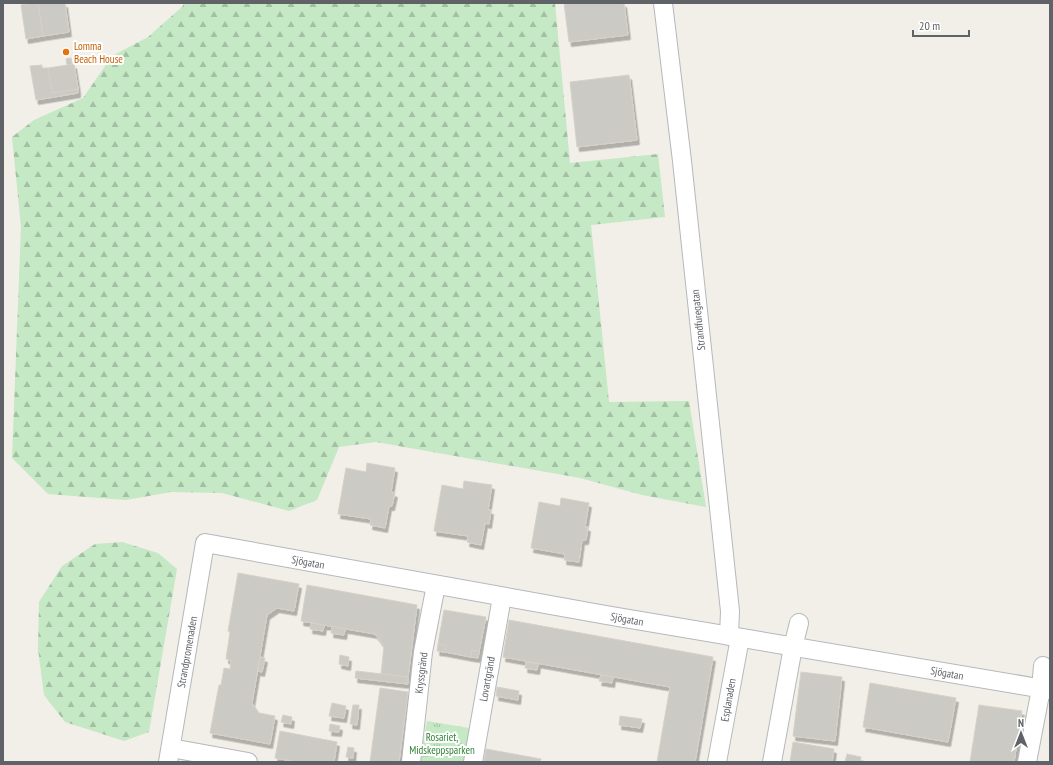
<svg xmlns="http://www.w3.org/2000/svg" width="1053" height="765" font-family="'PT Sans Narrow',sans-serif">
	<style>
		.forest { fill: url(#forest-firs) }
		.park { fill: url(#park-tufts) }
		.building { fill: #cccac5; stroke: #d6d1c6; filter: url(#shadow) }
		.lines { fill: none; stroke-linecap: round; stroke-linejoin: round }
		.minor-casing { stroke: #b5b8bc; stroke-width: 20 }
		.minor { stroke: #fff; stroke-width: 18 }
		.food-dot { fill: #e8710a; stroke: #fff; stroke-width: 1.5 }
		.labels { text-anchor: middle; stroke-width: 4; stroke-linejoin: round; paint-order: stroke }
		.food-label { font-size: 11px; fill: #c56008; stroke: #fff; text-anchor: start }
		.street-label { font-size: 11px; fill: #5f6368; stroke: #fff }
		.park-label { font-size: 11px; fill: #348238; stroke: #fff }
	</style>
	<defs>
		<pattern id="forest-firs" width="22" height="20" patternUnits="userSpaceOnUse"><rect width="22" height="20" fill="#c5e8c5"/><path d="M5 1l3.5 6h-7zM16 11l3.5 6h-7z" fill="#a3c0a4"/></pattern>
		<pattern id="park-tufts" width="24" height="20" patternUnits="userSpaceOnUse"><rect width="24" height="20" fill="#c5e8c5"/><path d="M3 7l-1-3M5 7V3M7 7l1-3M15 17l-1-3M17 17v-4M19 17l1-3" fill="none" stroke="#a3c0a4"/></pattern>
		<filter id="shadow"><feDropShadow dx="2.5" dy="4.5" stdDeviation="0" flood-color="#0004"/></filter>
	</defs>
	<rect width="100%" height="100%" fill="#f1efe8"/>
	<g class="forest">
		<polygon points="183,3 555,3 570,163 658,154 665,217 591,225 609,402 689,401 706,507 642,495 580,478 376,442 339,447 317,500 289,511 222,493 171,492 126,500 48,494 12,458 21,227 12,137 34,120 83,98 112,56 148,37 183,6"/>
		<polygon points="122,542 158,553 177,569 149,732 124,741 65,722 44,695 38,649 39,602 62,566 95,544"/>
	</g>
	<polygon class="park" points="427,721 475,729 470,762 419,762"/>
	<g class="building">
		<polygon points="32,3 38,3 43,36 26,39 21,5"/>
		<polygon points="38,3 65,3 69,32 43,36"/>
		<polygon points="564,3 624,3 628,35 569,42"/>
		<polygon points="71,58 72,64 67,65 66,59"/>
		<polygon points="74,64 78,89 52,93 48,68"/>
		<polygon points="42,65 42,68 48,68 52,93 78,89 78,93 36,100 30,66"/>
		<polygon points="629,75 637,140 577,147 570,82"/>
		<polygon points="367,463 395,468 391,492 395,493 392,506 389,506 385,528 370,525 371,519 338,514 346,468 366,472"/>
		<polygon points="464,481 492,485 488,510 491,510 489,524 485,523 481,545 467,542 468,536 434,531 442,485 463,489"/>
		<polygon points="561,498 589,503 585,527 588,527 586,540 582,540 579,562 564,560 565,554 531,548 539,502 560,506"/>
		<polygon points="238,573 299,584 294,611 277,608 267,615 252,703 259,713 275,716 270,744 210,733 219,685 221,685 224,668 230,669 231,660 226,659 230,632 228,631"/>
		<polygon points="307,585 417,605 408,677 381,674 384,646 375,634 301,621"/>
		<polygon points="444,610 486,617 479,652 472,650 471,657 445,652 446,646 438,644"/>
		<polygon points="509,620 713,657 695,762 657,762 670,687 503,657"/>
		<polygon points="311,623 324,625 323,631 310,629"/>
		<polygon points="332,626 345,629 344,635 331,633"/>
		<polygon points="438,644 446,646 445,652 437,651"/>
		<polygon points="472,650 479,652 478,658 471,657"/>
		<polygon points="340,655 349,657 348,666 339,664"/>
		<polygon points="260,657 265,658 262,672 258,671"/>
		<polygon points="526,662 538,664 537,670 525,668"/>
		<polygon points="356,671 408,677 408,684 355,678"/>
		<polygon points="801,672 842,677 835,741 793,736"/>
		<polygon points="601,675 613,677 612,683 599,681"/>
		<polygon points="870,683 956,698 948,742 863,727"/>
		<polygon points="497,687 519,691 518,700 496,696"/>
		<polygon points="380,688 408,692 399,762 370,762"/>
		<polygon points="332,703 346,706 344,718 329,716"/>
		<polygon points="353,705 359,705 357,725 350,724"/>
		<polygon points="979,705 1022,711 1014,762 970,762"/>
		<polygon points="283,715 292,717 291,724 281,722"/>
		<polygon points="620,716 642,719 640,728 619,725"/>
		<polygon points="330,724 340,726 339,732 329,731"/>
		<polygon points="280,731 337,742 334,762 298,762 275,758"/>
		<polygon points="793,742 834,749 832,762 790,762"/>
		<polygon points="348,747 354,748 353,758 346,757"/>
		<polygon points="486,749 541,759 540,762 484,762"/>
		<polygon points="847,754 861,757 860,762 845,762"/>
	</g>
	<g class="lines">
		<defs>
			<g id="minor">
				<polyline points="663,3 682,161 730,611 729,636"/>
				<polyline points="171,748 248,762"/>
				<polyline points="168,762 205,543 606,615 1050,690"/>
				<polyline points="411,762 423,652 436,585"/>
				<polyline points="473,762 502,597"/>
				<polyline points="717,762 740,638"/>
				<polyline points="772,762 793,647 799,623"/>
				<polyline points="1027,762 1041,689 1043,666"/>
			</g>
		</defs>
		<use href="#minor" class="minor-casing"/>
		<use href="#minor" class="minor"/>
	</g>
	<circle class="food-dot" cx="66" cy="52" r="4"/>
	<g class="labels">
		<g class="food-label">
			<text x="74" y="50">Lomma<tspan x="74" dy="13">Beach House</tspan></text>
		</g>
		<g class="street-label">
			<text transform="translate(698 320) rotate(-96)" y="4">Strandfuregatan</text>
			<text transform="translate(308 562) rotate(10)" y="4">Sjögatan</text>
			<text transform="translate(627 619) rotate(10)" y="4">Sjögatan</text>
			<text transform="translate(187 652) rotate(-80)" y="4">Strandpromenaden</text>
			<text transform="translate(421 673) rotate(-83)" y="4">Kryssgränd</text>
			<text transform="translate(947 673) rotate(10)" y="4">Sjögatan</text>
			<text transform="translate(487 679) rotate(-80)" y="4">Lovartgränd</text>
			<text transform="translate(728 700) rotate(-80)" y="4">Esplanaden</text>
		</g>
		<g class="park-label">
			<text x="442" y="741">Rosariet,<tspan x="442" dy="13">Midskeppsparken</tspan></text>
		</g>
	</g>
	<rect width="1053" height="765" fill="none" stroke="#5f6368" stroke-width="8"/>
	<g transform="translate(1021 733)" stroke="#ffffff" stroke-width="3" paint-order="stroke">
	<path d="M0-3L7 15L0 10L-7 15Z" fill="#5f6368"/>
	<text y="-6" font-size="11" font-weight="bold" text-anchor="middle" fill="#5f6368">N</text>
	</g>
	<path d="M913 30v6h56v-6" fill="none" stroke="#5f6368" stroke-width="2"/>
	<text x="919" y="30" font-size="12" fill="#5f6368" stroke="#ffffff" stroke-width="3" paint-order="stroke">20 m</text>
</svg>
